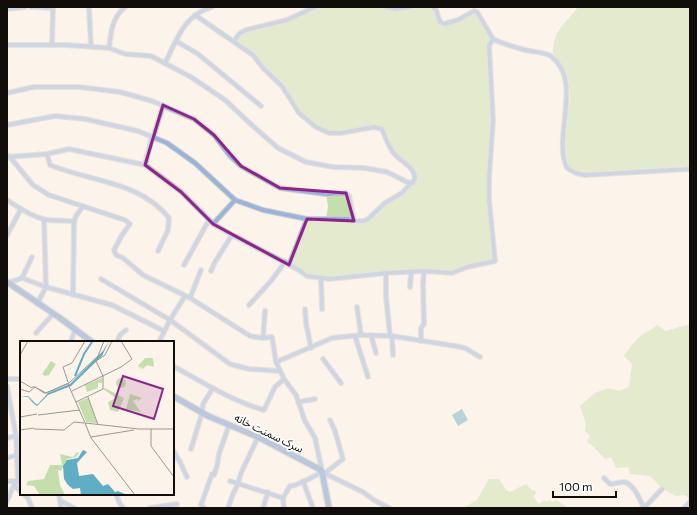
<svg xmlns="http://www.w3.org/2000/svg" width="697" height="515" font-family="Commissioner,'Noto Sans Arabic',sans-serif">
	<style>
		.green { fill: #c5dfac }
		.water { fill: #60aec5 }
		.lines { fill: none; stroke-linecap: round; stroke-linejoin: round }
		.street-casing { stroke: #d6cec6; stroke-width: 6 }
		.secondary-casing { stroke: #d6cec6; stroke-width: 8 }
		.street { stroke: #98b4dc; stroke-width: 4 }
		.secondary { stroke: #6b93cd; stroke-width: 5.5 }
		.marked { fill: none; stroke: #8d2489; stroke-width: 3; stroke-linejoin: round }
		.labels { text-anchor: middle; stroke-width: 3.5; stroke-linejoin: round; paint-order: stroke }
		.street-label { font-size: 11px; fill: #100d0a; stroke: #fff }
		.inset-river { fill: none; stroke: #60aec5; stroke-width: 2 }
		.inset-road { fill: none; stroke: #9e9790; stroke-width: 1 }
		.view { fill: #8d2489; fill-opacity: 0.15; stroke: #8d2489; stroke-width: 2 }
		.inset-edge { fill: none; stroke: #100d0a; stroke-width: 2 }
	</style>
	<rect width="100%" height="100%" fill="#fcf3ea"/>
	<g class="green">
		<polygon points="315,7 433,7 441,24 477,12 493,39 490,43 492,117 489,178 495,261 456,272 424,271 330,279 307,276 289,265 307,219 326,220 328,206 326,194 346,193 354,221 364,221 381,207 402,193 413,182 414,173 398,158 379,127 341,133 322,130 304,117 287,93 253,55 234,41 240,33 278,23"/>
		<path d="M 578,7 L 690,7 L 690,166 L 585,172 L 577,170 L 569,166 L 565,148 L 570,95 L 568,77 L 561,63 L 553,53 C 554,28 565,25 578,7 Z"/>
		<path d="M 690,324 L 690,497 L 689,499 L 685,495 L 675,496 L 661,487 L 650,476 L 630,474 L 628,467 L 616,468 L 611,457 L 605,459 L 593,446 L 587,442 L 590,436 L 585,431 L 586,423 L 580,406 L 595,393 L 608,388 L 619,391 L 629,387 L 632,364 L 624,356 C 630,348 635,340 643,334 C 648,331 653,329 657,325 L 666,331 Z"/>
		<path d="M 489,479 L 499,479 L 506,490 L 510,492 L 526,484 L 533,491 L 534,490 L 536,493 L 533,497 L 539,504 L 545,500 L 546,502 L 549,500 L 553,502 L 557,500 C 560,503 564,504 567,508 L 463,508 L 477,500 Z"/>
	</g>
	<polygon class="water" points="462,409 468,420 458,426 452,415"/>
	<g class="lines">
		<defs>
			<g id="street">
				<polyline points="31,7 53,8"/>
				<polyline points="89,7 91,47"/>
				<polyline points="387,7 396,9 410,7"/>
				<path d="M 433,7 L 436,10 L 440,22 L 444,24 L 458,20 L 474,11 L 477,12 L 493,39 C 503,44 514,47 525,50 C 533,52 545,52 551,56 C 584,81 552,136 567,168 L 576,173 L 585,175 L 690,169"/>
				<polyline points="7,9 25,7"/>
				<polyline points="176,41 198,54 261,106"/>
				<polyline points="234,41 240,33 246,30 287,20 315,7"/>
				<polyline points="7,45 66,45 109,48 125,54 151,56 191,77 225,100 254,127 278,148 306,162 333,167 365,168 387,172 407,182 413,183"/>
				<polyline points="52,45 53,7"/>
				<path d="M 109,48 C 111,32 112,18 125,7"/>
				<path d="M 165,63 C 178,38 183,16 212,7"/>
				<polyline points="7,93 34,87 79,87 120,92 152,101 194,119 214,135 230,156 241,166 280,188 326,194 346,193 349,196 354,221"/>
				<path d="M 7,125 L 55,116 L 85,119 L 138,131 L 167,143 L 195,163 L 235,200 L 263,210 L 307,219 L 347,219 L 354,221 L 364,221 L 368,219 L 385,203 L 402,193 L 415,179 C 415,166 400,162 393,152 C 388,145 385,137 382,129 L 374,127 L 341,133 L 329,133 L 316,127 L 299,113 L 282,86 L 264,69 L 253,55 L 195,15"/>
				<polyline points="153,137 163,105"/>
				<path d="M 47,154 L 50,165 C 91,182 140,181 169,218 L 168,230 L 158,251"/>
				<polyline points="9,156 33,185 49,195 125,220 130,224 122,235 114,250 116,255 123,258 143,275 190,298 250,336 263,338 272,337 276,362 284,379 296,395 305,421 315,438 322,471"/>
				<polyline points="7,157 47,154 69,149 145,165 181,192 213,224 232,235 299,270 307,276 330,279 386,273 424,271 452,273 467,267 495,261 489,200 489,178 493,120 489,46 493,39"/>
				<polyline points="145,165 152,136"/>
				<path d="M 7,200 C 18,207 30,216 43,219 C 53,222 64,219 74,222"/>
				<polyline points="213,224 235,200"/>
				<polyline points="7,235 21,209"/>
				<polyline points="184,265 209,220"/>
				<polyline points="289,265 307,219"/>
				<polyline points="211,271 215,262 232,235"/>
				<polyline points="386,273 386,296 390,336"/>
				<polyline points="22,278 32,257"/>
				<polyline points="101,279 170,320 230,364 249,369 279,371"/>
				<polyline points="321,279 322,309"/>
				<polyline points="8,283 22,278 46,287 112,305 164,331"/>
				<polyline points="410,287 411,273"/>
				<polyline points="73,295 74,222 76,216 83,206"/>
				<polyline points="190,298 201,270"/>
				<polyline points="37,304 46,287 44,220"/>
				<polyline points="249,305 271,281 285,262"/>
				<polyline points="357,307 361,335"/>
				<polyline points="305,309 306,323 311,348"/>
				<polyline points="36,333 53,314"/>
				<polyline points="371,335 376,353"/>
				<polyline points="355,336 368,377"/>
				<polyline points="392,336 393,355"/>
				<polyline points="263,338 265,311"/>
				<polyline points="421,341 421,328 424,324 423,285 424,271"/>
				<polyline points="71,342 75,329"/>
				<polyline points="117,342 120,335 126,330"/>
				<polyline points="159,342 170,320 185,296"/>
				<polyline points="323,359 341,383"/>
				<polyline points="276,362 332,338 361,335 392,336 455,346 465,348 480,357"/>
				<path d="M 173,366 C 202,382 232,401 264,410 L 275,387 L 284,379"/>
				<polyline points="7,379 21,379"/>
				<polyline points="7,386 16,436 18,481"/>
				<polyline points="298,402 315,399"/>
				<polyline points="7,438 16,436"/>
				<polyline points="191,449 202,413 203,404 213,388"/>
				<polyline points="173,450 180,462 187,477"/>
				<polyline points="7,458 17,455"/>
				<polyline points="322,472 363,492 374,500 389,508"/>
				<polyline points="325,473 343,459 335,431 330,420"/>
				<path d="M 604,478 L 610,484 C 615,484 619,482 624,482 C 634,484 640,500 644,508"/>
				<polyline points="7,481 18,481"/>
				<polyline points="230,481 283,498"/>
				<polyline points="303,481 313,508"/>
				<polyline points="14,485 21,492"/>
				<polyline points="23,494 28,498 32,508"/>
				<polyline points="59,494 61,508"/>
				<polyline points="116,494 119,502 123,508"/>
				<polyline points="7,501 14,485 21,479"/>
				<polyline points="61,501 74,508"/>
				<polyline points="150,508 177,504"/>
				<polyline points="204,508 201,505 212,474 214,475 217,466 219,454 229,425"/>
				<polyline points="228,508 233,494 238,484 241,473 258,437"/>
				<polyline points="263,508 268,492"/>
				<path d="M 284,508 L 283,498 L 290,486 C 298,486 314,476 322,472"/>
				<polyline points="644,508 662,489"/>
				<polyline points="684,508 690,502"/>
			</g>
			<g id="secondary">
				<polyline points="7,282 60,318 92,342"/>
				<polyline points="173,396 208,416 258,437 321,470 322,472 329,508"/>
			</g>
		</defs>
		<use href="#street" class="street-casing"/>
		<use href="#secondary" class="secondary-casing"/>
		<use href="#street" class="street"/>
		<use href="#secondary" class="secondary"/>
	</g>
	<path d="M0 0H697V515H0ZM 163,105 L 194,119 L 214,135 L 241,166 L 280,188 L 346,193 L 354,221 L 307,219 L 289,265 L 213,224 L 181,192 L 145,165 Z" fill="#fcf3ea" fill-opacity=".55" fill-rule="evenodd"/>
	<path class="marked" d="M 163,105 L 194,119 L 214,135 L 241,166 L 280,188 L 346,193 L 354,221 L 307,219 L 289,265 L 213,224 L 181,192 L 145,165 Z"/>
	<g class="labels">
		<g class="street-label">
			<text transform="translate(269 433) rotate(26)" y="4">سرک سمنت خانه</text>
		</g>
	</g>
	<g transform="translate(20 341)">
		<rect width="154" height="154" fill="#fcf3ea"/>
		<path d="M 125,17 L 133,17 L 134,26 L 127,24 L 123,28 L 120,25 L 121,28 L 118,25 ZM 31,20 L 36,23 L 29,34 L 25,35 L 22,33 ZM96 42a5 5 0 1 1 10 0a5 5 0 1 1-10 0ZM 82,37 L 82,42 L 78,42 L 78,47 L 67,51 L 65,44 ZM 85,47 L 104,57 L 98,71 L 90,69 L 88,61 L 96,57 L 83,48 ZM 110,53 L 122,57 L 118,60 L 117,58 L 113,60 L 121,71 L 106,68 ZM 68,57 L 77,82 L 66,81 L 58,61 ZM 57,111 L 59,112 L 56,116 L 47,118 L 41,130 L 38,129 L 40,144 L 45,154 L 20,154 L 14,145 L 6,144 L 8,140 L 24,138 L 30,124 L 42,124 L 40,113 L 53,116 Z" fill="#c5dfac"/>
		<path d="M 89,0 L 82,15 L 51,45 L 28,54 L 17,65 L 13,62 L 8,56 L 0,56 L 8,55 L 16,63 L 18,63 L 28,52 L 50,43 L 83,10 ZM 63,109 L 67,111 L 57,122 L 59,135 L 73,133 L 83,145 L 88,143 L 95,151 L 98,150 L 107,154 L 61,154 L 60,147 L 53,148 L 48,144 L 44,138 L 43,125 L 47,119 L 58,117 Z" fill="#60aec5"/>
		<path class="inset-river" d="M 55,35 L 64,13 L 72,1"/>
		<path class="inset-road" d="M 0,14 L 8,0M 0,40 L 12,47M 48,41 L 43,26 L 52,22 L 65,0M 49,42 L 78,15 L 84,0M 48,43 L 65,82M 0,48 L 9,51 L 15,46 L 24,52 L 26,52 L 47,43 L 49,42 L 26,52 L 15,46 L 12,46M 52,50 L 101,26 L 112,18 L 101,0M 68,56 L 78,84M 56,61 L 83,48 L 83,35 L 76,20 L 85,14 L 92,0M 18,74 L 60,69M 0,76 L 17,73M 65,82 L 119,88 L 154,88M 65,82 L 71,97 L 115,154M 14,88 L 44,89 L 54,81 L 64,82M 131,88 L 131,105 L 154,136M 0,89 L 14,87M 71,96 L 114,89"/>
		<path class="view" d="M 103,35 L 143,48 L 134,78 L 93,65 Z"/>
		<rect width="154" height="154" class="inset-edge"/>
	</g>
	<rect width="697" height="515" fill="none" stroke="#100d0a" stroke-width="16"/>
	<path d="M553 491v6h63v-6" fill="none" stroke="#100d0a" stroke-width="2"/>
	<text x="559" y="491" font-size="12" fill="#100d0a" stroke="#ffffff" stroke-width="3" paint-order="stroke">100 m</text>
</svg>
